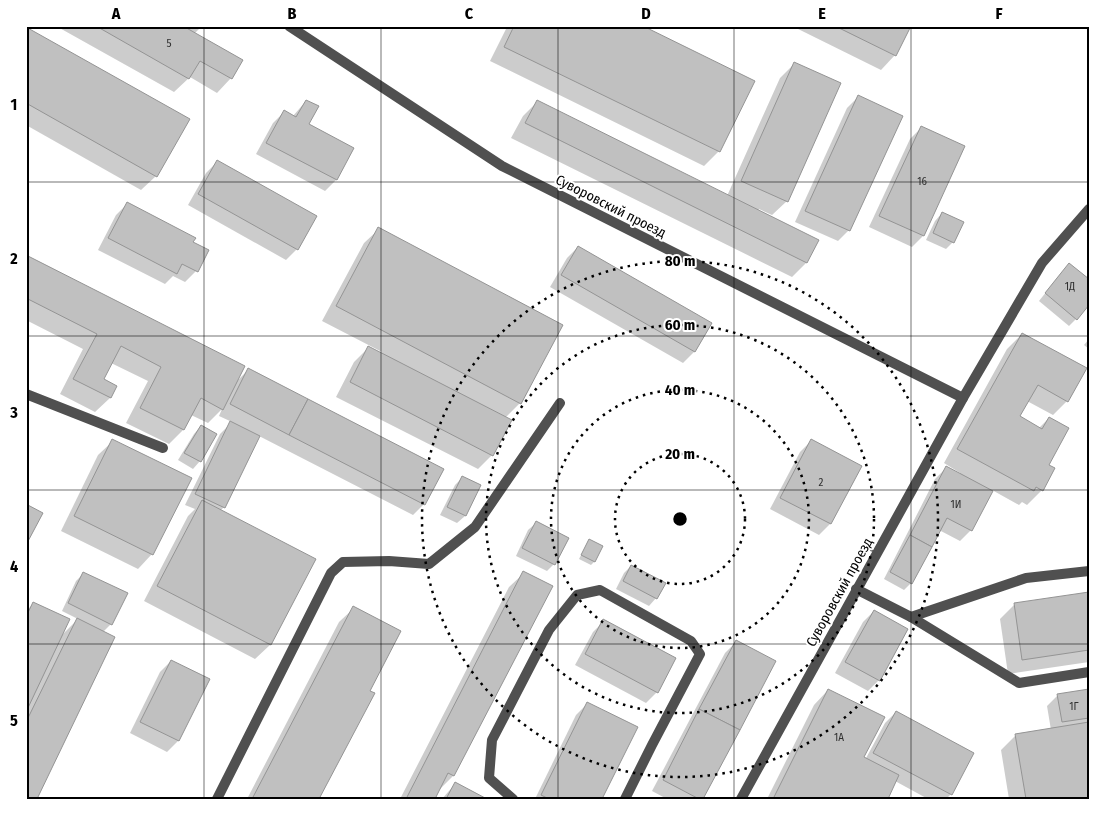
<svg xmlns="http://www.w3.org/2000/svg" width="1115" height="825" font-family="'Fira Sans Condensed',sans-serif">
	<style>
		.shadow { fill: #0003 }
		.building { fill: #c0c0c0; stroke: #949494 }
		.lines { fill: none; stroke-linecap: round; stroke-linejoin: round }
		.service { stroke: #505050; stroke-width: 10 }
		.minor { stroke: #505050; stroke-width: 10 }
		.grid { fill: none; stroke: #000; stroke-width: 1; stroke-opacity: 0.55 }
		.ring { fill: none; stroke: #000; stroke-width: 2.5; stroke-dasharray: 2.5 5 }
		.labels { text-anchor: middle; stroke-width: 4; stroke-linejoin: round; paint-order: stroke }
		.number-label { font-size: 11px; fill: #303030 }
		.street-label { font-size: 14px; fill: #000; stroke: #fff }
		.centre { fill: #000; stroke: #fff; stroke-width: 2.5 }
		.ring-label { font-size: 15px; text-anchor: middle; font-weight: bold; fill: #000; stroke: #fff; stroke-width: 4; stroke-linejoin: round; paint-order: stroke }
		.neatline { fill: none; stroke: #000; stroke-width: 2 }
		.grid-label { font-size: 16px; text-anchor: middle; font-weight: bold; fill: #000 }
	</style>
	<rect width="100%" height="100%" fill="#fff"/>
	<g class="shadow">
		<polygon points="56,26 202,26 194,34 231,78 217,93 190,77 174,92"/>
		<polygon points="504,26 640,26 719,151 704,166 490,61 507,27"/>
		<polygon points="792,26 904,26 895,55 881,70"/>
		<polygon points="26,28 156,176 141,190 26,125"/>
		<polygon points="794,64 787,201 772,215 759,209 758,211 817,241 806,263 792,277 511,138 523,116 537,102 727,196 780,78"/>
		<polygon points="858,97 849,230 838,241 795,222 847,108"/>
		<polygon points="306,101 307,124 353,148 336,180 325,191 256,154 273,123 284,112 293,116"/>
		<polygon points="921,128 963,147 923,236 912,247 869,227 910,139"/>
		<polygon points="217,162 297,249 286,260 188,205 206,173"/>
		<polygon points="127,204 192,242 196,271 185,282 173,276 165,284 98,250 116,215"/>
		<polygon points="942,213 953,242 946,249 926,240 935,221"/>
		<polygon points="379,229 520,403 505,418 492,455 478,469 336,397 354,362 368,348 381,354 382,352 322,321 364,243"/>
		<polygon points="578,247 710,323 694,352 683,363 550,287 567,258"/>
		<polygon points="26,256 237,381 248,370 424,504 413,515 259,436 224,507 220,511 314,560 270,645 255,659 144,601 188,516 195,509 185,505 220,434 232,422 219,416 222,409 208,423 191,415 183,430 169,444 126,423 148,381 111,363 102,379 115,386 110,398 95,412 60,394 83,349 26,320"/>
		<polygon points="1062,272 1076,319 1069,326 1039,301"/>
		<polygon points="1022,334 1067,401 1053,415 1027,401 1018,417 1039,428 1049,418 1047,465 1042,490 1027,505 1022,502 1019,505 992,490 971,530 960,541 939,530 911,583 904,590 884,579 935,479 946,468 959,475 960,473 944,463 1007,349"/>
		<polygon points="1089,339 1089,349 1084,345"/>
		<polygon points="201,426 215,435 200,461 193,469 178,460 194,434"/>
		<polygon points="113,441 152,554 138,569 61,531 98,455"/>
		<polygon points="811,441 860,467 830,524 819,535 770,509 800,452"/>
		<polygon points="462,478 479,486 465,516 457,523 440,515 455,485"/>
		<polygon points="536,523 554,564 547,571 516,556 528,530"/>
		<polygon points="589,540 594,562 591,565 579,559"/>
		<polygon points="631,566 656,598 649,606 616,589 624,573"/>
		<polygon points="84,573 111,624 103,632 26,799 26,611 33,604 61,636 78,619 62,611 76,581"/>
		<polygon points="524,573 551,587 453,776 439,790 434,799 400,799 509,587"/>
		<polygon points="1089,594 1089,662 1008,674 1000,619 1015,604"/>
		<polygon points="354,608 368,691 318,799 247,799 339,622"/>
		<polygon points="874,611 879,680 868,691 835,673 863,622"/>
		<polygon points="604,621 657,692 646,703 575,665 593,632"/>
		<polygon points="736,642 702,799 667,799 652,791 725,653"/>
		<polygon points="171,661 208,680 178,741 167,752 130,733 160,672"/>
		<polygon points="828,690 862,758 865,760 885,723 896,712 951,794 946,799 928,799 895,781 886,799 767,799 814,705"/>
		<polygon points="1089,690 1089,799 1009,799 1001,750 1015,736 1051,730 1047,706 1058,695"/>
		<polygon points="587,704 601,799 535,799 576,715"/>
		<polygon points="455,784 484,799 442,799"/>
	</g>
	<g class="building">
		<polygon points="96,26 183,26 243,60 232,79 200,61 189,79"/>
		<polygon points="514,26 643,26 755,81 720,152 504,47"/>
		<polygon points="835,26 907,26 910,28 896,56"/>
		<polygon points="26,27 190,119 157,177 26,103"/>
		<polygon points="794,62 841,83 788,202 741,181"/>
		<polygon points="858,95 903,116 850,231 805,211"/>
		<polygon points="306,100 319,106 309,124 354,148 337,180 266,143 284,110 296,117"/>
		<polygon points="537,100 819,240 807,263 525,123"/>
		<polygon points="921,126 965,146 924,236 879,216"/>
		<polygon points="217,160 317,216 298,250 198,194"/>
		<polygon points="127,202 196,238 193,242 209,250 198,272 182,264 177,274 108,238"/>
		<polygon points="942,212 964,222 954,243 933,233"/>
		<polygon points="378,227 563,325 521,404 336,306"/>
		<polygon points="578,246 712,323 695,352 561,275"/>
		<polygon points="26,255 245,366 223,410 201,398 184,430 140,408 161,367 121,346 104,379 117,386 111,398 73,379 97,334 26,298"/>
		<polygon points="1069,263 1089,279 1089,305 1077,320 1045,293"/>
		<polygon points="1022,333 1087,368 1068,402 1038,385 1020,416 1042,429 1049,417 1069,428 1049,465 1055,468 1043,491 1036,487 1034,491 957,449"/>
		<polygon points="368,346 512,420 493,456 350,382"/>
		<polygon points="248,368 308,399 289,435 230,404"/>
		<polygon points="308,399 444,469 425,505 289,435"/>
		<polygon points="230,421 260,436 225,508 195,494"/>
		<polygon points="201,425 217,434 201,462 184,453"/>
		<polygon points="112,439 192,478 153,555 74,516"/>
		<polygon points="811,439 862,466 831,524 780,498"/>
		<polygon points="946,466 993,491 972,531 947,518 932,547 910,535"/>
		<polygon points="462,476 481,485 466,516 447,507"/>
		<polygon points="202,500 316,559 271,645 157,586"/>
		<polygon points="26,504 43,513 26,545"/>
		<polygon points="536,521 569,538 555,565 522,548"/>
		<polygon points="910,535 932,547 912,584 890,572"/>
		<polygon points="589,539 603,546 595,562 581,555"/>
		<polygon points="631,565 666,583 657,599 623,581"/>
		<polygon points="523,571 553,586 454,776 448,773 435,799 406,799"/>
		<polygon points="83,572 128,593 112,625 68,603"/>
		<polygon points="1089,592 1089,650 1022,660 1014,603"/>
		<polygon points="33,602 70,619 26,712 26,617"/>
		<polygon points="353,606 401,631 370,691 375,693 319,799 252,799"/>
		<polygon points="874,610 908,629 880,681 845,662"/>
		<polygon points="77,618 115,637 37,799 26,799 26,722"/>
		<polygon points="603,619 676,658 658,693 585,654"/>
		<polygon points="736,640 776,661 740,730 699,709"/>
		<polygon points="171,660 210,679 179,741 140,722"/>
		<polygon points="828,689 885,717 864,757 899,775 888,799 773,799"/>
		<polygon points="1089,689 1089,718 1062,722 1057,694"/>
		<polygon points="587,702 638,727 602,799 549,799 541,795"/>
		<polygon points="699,709 740,730 703,799 699,799 663,780"/>
		<polygon points="896,711 974,753 952,795 873,753"/>
		<polygon points="1089,722 1089,799 1026,799 1015,734"/>
		<polygon points="455,782 487,799 446,799"/>
	</g>
	<g class="lines">
		<g class="service">
			<polyline points="26,394 163,448"/>
			<polyline points="856,589 911,617 1026,578 1089,571"/>
			<polyline points="911,617 1019,683 1089,672"/>
			<polyline points="217,799 331,573 343,562 389,561 429,564 475,527 560,403"/>
			<polyline points="513,799 489,778 492,740 549,630 577,595 600,590 691,641 700,654 652,745 625,799"/>
		</g>
		<g class="minor">
			<polyline points="289,26 502,166 963,398"/>
			<polyline points="741,799 963,398 1042,263 1089,209"/>
		</g>
	</g>
	<path class="grid" d="M 204,26 L 204,799M 381,26 L 381,799M 558,26 L 558,799M 734,26 L 734,799M 911,26 L 911,799M 26,182 L 1089,182M 26,336 L 1089,336M 26,490 L 1089,490M 26,644 L 1089,644"/>
	<g class="ring">
		<circle cx="680" cy="519" r="65"/>
		<circle cx="680" cy="519" r="129"/>
		<circle cx="680" cy="519" r="194"/>
		<circle cx="680" cy="519" r="258"/>
	</g>
	<g class="labels">
		<g class="number-label">
			<text x="169" y="47">5</text>
			<text x="922" y="185">16</text>
			<text x="1070" y="290">1Д</text>
			<text x="821" y="486">2</text>
			<text x="956" y="508">1И</text>
			<text x="1074" y="710">1Г</text>
			<text x="839" y="741">1А</text>
		</g>
		<g class="street-label">
			<text transform="translate(611 206) rotate(27)" y="5">Суворовский проезд</text>
			<text transform="translate(839 592) rotate(-61)" y="5">Суворовский проезд</text>
		</g>
	</g>
	<circle cx="680" cy="519" r="8" class="centre"/>
	<g class="ring-label">
		<text x="680" y="266">80 m</text>
		<text x="680" y="330">60 m</text>
		<text x="680" y="395">40 m</text>
		<text x="680" y="459">20 m</text>
	</g>
	<rect width="1115" height="825" fill="none" stroke="#ffffff" stroke-width="55"/>
	<rect x="28" y="28" width="1060" height="770" class="neatline"/>
	<g class="grid-label">
		<text x="116" y="19">A</text>
		<text x="292" y="19">B</text>
		<text x="469" y="19">C</text>
		<text x="646" y="19">D</text>
		<text x="822" y="19">E</text>
		<text x="999" y="19">F</text>
		<text x="14" y="110">1</text>
		<text x="14" y="264">2</text>
		<text x="14" y="418">3</text>
		<text x="14" y="572">4</text>
		<text x="14" y="726">5</text>
	</g>
</svg>
